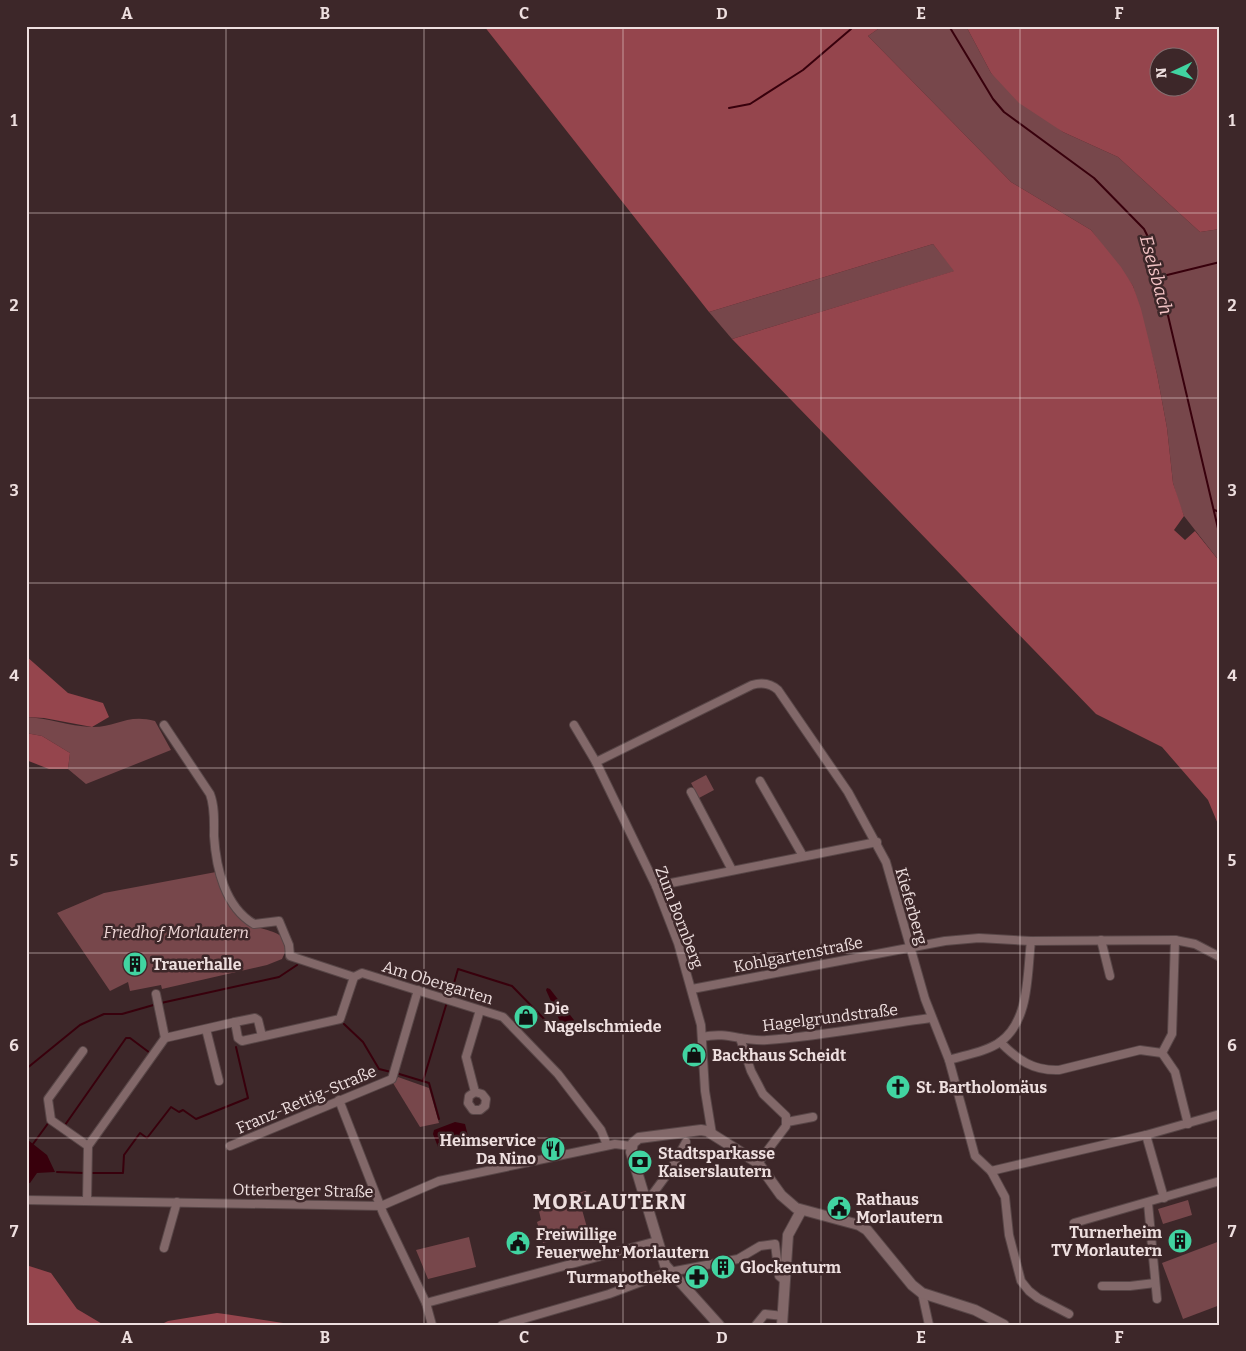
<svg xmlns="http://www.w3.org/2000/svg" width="1246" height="1351" font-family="Bitter,serif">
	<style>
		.green { fill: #77474b }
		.forest { fill: #95454d; fill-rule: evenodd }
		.water { fill: #38000c }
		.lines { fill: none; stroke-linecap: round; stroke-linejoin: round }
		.stream { stroke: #38000c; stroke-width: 2 }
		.minor-casing { stroke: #584647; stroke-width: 10 }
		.tertiary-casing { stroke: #584647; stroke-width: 12 }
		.minor { stroke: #826869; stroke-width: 8 }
		.tertiary { stroke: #826869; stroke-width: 10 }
		.grid { fill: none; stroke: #eedfdf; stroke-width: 1; stroke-opacity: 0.55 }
		.labels { text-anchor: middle; stroke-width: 5; stroke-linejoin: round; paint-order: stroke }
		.street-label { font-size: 16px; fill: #eedfdf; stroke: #3d2729 }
		.park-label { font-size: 16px; font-style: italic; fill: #eed6d6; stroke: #3d2729 }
		.poi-label { font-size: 16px; font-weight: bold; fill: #eedfdf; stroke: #3d2729; text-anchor: start }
		.water-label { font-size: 18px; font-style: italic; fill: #f4c4c6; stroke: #3d2729 }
		.district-label { font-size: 21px; font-weight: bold; letter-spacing: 1px; fill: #eedfdf; stroke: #3d2729 }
		.neatline { fill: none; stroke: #eedfdf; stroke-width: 2 }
		.grid-label { font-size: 16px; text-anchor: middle; font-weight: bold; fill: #eedfdf }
	</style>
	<rect width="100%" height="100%" fill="#3d2729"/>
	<g class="green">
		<polygon points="878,26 966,26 991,73 1063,132 1118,157 1200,232 1220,229 1220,562 1184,516 1178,501 1173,483 1167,428 1157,374 1133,286 1091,230 1011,182 868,36 878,29"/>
		<polygon points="933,244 955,271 732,339 709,312"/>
		<path d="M 26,717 C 48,718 69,726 91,727 C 115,728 127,713 155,721 L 171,750 L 86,784 L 68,769 L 70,753 L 42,736 L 26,733 Z"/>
		<polygon points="706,775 714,790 699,798 691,783"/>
		<path d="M 216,872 C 222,890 228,907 242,920 C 255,933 299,926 282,959 L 267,965 L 162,989 L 161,985 L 130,991 L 128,982 L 110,991 L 57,913 L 104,893 Z"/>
		<polygon points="398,1077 429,1088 439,1123 420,1127 393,1083"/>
		<polygon points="586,1191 590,1204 581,1206 588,1231 543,1243 537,1222 541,1220 539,1211 575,1202 573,1194"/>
		<polygon points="1188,1200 1192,1215 1163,1224 1158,1209"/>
		<polygon points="469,1237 476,1267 428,1279 416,1250"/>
		<polygon points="1220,1241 1220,1305 1183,1319 1162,1263"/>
	</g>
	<g class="forest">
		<polygon points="484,26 878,26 878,29 868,36 1011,182 1091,230 1121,267 1133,286 1141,309 1157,374 1167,428 1173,483 1184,516 1174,530 1185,540 1195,531 1220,562 1220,829 1208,800 1162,747 1096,714 732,339 954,271 933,244 709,312"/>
		<path d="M 966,26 L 1220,26 L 1220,229 L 1200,232 L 1118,157 L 1063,132 L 1019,103 L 991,73 ZM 1158,58 L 1188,58 L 1188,88 L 1158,88 Z"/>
		<polygon points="26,656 68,693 103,703 109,717 92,727 44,718 26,717"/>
		<polygon points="26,733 42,736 70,753 68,769 49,769 26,760"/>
		<polygon points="26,1265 51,1273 77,1309 104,1325 26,1325"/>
		<polygon points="217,1313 225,1314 296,1325 160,1325 168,1321"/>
	</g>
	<g class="water">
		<polygon points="547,988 550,989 574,1020 572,1025 562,1026 546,990"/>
		<path d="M 455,1122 L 465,1124 L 468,1136 C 461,1145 449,1151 438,1147 L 433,1134 L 434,1130 Z"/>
		<polygon points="28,1140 47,1155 55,1172 37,1173 30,1183 26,1183 26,1141"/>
	</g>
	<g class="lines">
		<g class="stream">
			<polyline points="949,26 993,99 1004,112 1094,178 1144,229 1151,243 1220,537"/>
			<polyline points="729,108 750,104 803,70 851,29"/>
			<polyline points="1159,277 1220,262"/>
			<polyline points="1214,510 1220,512"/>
			<polyline points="452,990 458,969 512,986 551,1026"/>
			<polyline points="161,1003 279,977 297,965"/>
			<polyline points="344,1024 363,1042 379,1069 391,1072"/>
			<polyline points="26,1069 80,1025 104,1014 122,1014 157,1004"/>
			<polyline points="396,1073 429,1083 439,1119"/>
			<polyline points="423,1081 447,1002"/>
			<polyline points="65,1125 126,1038 130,1038 150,1053"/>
			<polyline points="33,1144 49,1122"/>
			<polyline points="57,1172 84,1173"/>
			<polyline points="91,1173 123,1173 124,1155 140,1133 147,1138 171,1107 179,1112 183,1110 196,1119 248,1098 236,1047"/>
		</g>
		<defs>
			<g id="minor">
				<path d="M 164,725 L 210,794 C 215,807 214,822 214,836 C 216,868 225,907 254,924 L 279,921 L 289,945 L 290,956 L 354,977"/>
				<polyline points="574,725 596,762 656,886 678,943 701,1025 705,1091 712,1134"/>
				<path d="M 596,762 L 752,685 C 762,682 770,683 778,690 L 848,792 L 886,862 L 925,999 L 949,1060 L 975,1156 L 991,1171 L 1005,1197 L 1009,1235 L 1021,1281 L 1029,1291 L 1038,1298 L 1069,1314"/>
				<polyline points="760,781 803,856"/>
				<polyline points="691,792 732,870"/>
				<polyline points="656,886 877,842"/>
				<polyline points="1101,940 1110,976"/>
				<polyline points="1175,940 1172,1034 1162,1053 1175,1072 1188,1124"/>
				<polyline points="692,989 945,941 979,938 1031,941 1175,940 1195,944 1220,957"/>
				<polyline points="156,994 165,1038"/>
				<polyline points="235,1022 255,1018 258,1020 262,1036"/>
				<polyline points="206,1029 219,1081"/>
				<path d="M 702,1037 C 729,1031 741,1042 767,1040 C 822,1036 877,1025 931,1018"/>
				<polyline points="740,1038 751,1071 763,1094 786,1116 786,1126 758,1163"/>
				<path d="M 1000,1042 C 1018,1060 1033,1071 1059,1070 L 1140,1050 L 1162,1053"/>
				<polyline points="83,1051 48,1099 51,1120 88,1146"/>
				<path d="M 949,1060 C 965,1055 986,1052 1000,1042 C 1030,1021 1027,973 1031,941"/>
				<polyline points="475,1092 469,1096 468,1103 473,1110 480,1110 485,1106 486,1099 482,1094 475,1092 466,1057 480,1010"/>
				<polyline points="339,1100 383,1213 426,1303 432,1325"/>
				<polyline points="787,1122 813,1117"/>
				<polyline points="1146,1135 1164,1198"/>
				<polyline points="230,1146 392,1079 418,990"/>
				<polyline points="991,1171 1146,1135 1220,1114"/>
				<polyline points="26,1200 381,1206 439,1181 615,1144 631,1146"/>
				<polyline points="87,1201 88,1146 165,1038 235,1022 238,1038 242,1041 340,1019 354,977 362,973 503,1017 558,1074 601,1130 607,1145"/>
				<polyline points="646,1203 671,1169 686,1142"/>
				<polyline points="1148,1203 1157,1299"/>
				<polyline points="1074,1223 1220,1181"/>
				<polyline points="164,1248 177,1202"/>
				<polyline points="1102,1286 1130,1286 1155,1283"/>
				<polyline points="922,1293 929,1325"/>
				<polyline points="426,1303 657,1241"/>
				<polyline points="502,1325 609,1294 665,1273 738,1259 760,1246 775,1244 779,1276 785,1281"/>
				<polyline points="756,1325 765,1314 783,1316"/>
			</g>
			<g id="tertiary">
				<polyline points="719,1325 665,1265 631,1152 633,1143 639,1138 701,1130 707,1131 758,1163 781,1195 796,1208 859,1225 867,1230 912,1285 922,1293 975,1310 1004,1325"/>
				<polyline points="782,1325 788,1235 801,1211"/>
			</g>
		</defs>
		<use href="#minor" class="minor-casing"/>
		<use href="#tertiary" class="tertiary-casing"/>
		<use href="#minor" class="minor"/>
		<use href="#tertiary" class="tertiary"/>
	</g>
	<path class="grid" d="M 226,26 L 226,1325M 424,26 L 424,1325M 623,26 L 623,1325M 821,26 L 821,1325M 1020,26 L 1020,1325M 26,213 L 1220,213M 26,398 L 1220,398M 26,583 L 1220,583M 26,768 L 1220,768M 26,953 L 1220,953M 26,1138 L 1220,1138"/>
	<defs>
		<symbol id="building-disc" viewBox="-11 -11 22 22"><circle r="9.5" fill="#41d4a1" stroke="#3d2729"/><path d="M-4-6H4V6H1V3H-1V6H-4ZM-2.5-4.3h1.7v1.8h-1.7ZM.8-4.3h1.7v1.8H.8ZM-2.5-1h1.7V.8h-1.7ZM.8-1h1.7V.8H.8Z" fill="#111"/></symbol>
		<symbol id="shop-disc" viewBox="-11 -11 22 22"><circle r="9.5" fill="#41d4a1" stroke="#3d2729"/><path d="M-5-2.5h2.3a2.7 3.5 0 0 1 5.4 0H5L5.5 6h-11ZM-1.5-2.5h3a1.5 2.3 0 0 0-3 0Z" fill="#111"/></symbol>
		<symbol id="church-disc" viewBox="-11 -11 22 22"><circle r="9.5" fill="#41d4a1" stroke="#3d2729"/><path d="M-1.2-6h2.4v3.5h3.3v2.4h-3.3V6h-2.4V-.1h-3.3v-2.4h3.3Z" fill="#111"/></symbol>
		<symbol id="restaurant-disc" viewBox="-11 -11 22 22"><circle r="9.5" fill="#41d4a1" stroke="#3d2729"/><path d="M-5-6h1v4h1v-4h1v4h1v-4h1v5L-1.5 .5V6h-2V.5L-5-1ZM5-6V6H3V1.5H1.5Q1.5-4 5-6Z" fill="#111"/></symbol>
		<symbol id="bank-disc" viewBox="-11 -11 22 22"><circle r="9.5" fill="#41d4a1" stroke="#3d2729"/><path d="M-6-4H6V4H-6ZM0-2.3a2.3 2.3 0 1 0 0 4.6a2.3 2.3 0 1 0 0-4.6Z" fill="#111"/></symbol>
		<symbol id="civic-disc" viewBox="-11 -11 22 22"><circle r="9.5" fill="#41d4a1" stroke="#3d2729"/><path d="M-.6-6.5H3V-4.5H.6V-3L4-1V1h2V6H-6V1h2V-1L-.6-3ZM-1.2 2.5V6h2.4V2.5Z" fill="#111"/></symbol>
		<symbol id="pharmacy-disc" viewBox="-11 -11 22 22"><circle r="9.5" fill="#41d4a1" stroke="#3d2729"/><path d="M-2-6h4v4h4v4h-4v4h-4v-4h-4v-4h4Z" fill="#111"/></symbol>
	</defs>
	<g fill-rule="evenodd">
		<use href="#building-disc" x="121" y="950" width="28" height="28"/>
		<use href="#shop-disc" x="512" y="1003" width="28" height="28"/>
		<use href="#shop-disc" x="680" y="1041" width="28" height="28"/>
		<use href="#church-disc" x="884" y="1073" width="28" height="28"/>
		<use href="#restaurant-disc" x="539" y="1135" width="28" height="28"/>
		<use href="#bank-disc" x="626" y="1148" width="28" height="28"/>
		<use href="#civic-disc" x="825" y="1194" width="28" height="28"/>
		<use href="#building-disc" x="1166" y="1227" width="28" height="28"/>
		<use href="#civic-disc" x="504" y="1229" width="28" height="28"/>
		<use href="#building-disc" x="709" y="1253" width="28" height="28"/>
		<use href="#pharmacy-disc" x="683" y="1263" width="28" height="28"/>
	</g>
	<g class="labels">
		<g class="street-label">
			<text transform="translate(912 906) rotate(74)" y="6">Kieferberg</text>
			<text transform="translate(680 917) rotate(69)" y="6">Zum Bornberg</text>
			<text transform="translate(798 954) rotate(-11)" y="6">Kohlgartenstraße</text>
			<text transform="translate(438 982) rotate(17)" y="6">Am Obergarten</text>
			<text transform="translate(830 1017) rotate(-7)" y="6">Hagelgrundstraße</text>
			<text transform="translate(306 1099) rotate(-23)" y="6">Franz-Rettig-Straße</text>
			<text transform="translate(303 1190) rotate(1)" y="6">Otterberger Straße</text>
		</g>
		<g class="park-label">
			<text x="176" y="938">Friedhof Morlautern</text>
		</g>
		<g class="poi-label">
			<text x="152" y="970">Trauerhalle</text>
			<text x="544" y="1014">Die<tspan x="544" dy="18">Nagelschmiede</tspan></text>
			<text x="712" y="1061">Backhaus Scheidt</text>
			<text x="916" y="1093">St. Bartholomäus</text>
			<text x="536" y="1146" text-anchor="end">Heimservice<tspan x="536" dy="18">Da Nino</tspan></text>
			<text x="658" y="1159">Stadtsparkasse<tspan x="658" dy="18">Kaiserslautern</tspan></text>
			<text x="856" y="1205">Rathaus<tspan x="856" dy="18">Morlautern</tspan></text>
			<text x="1162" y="1238" text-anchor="end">Turnerheim<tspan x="1162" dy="18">TV Morlautern</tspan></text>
			<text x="536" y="1240">Freiwillige<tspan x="536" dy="18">Feuerwehr Morlautern</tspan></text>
			<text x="740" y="1273">Glockenturm</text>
			<text x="680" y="1283" text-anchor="end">Turmapotheke</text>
		</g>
		<g class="water-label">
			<text transform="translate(1156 275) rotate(75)" y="6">Eselsbach</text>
		</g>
		<g class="district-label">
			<text x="610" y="1209">MORLAUTERN</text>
		</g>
	</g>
	<rect width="1246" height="1351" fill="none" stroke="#3d2729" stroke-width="55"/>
	<g transform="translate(1174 72) rotate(266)"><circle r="24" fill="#3d2729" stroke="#847172"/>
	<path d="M0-4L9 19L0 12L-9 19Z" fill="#41d4a1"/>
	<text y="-8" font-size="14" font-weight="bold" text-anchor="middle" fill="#eedfdf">N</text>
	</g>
	<rect x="28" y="28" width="1190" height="1296" class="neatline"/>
	<g class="grid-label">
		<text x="127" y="19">A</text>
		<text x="325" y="19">B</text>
		<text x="524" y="19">C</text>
		<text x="722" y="19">D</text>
		<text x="921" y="19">E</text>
		<text x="1119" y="19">F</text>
		<text x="14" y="126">1</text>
		<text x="1232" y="126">1</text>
		<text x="14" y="311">2</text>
		<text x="1232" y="311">2</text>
		<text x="14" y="496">3</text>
		<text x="1232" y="496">3</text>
		<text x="14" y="681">4</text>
		<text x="1232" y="681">4</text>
		<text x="14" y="866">5</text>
		<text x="1232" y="866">5</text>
		<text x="14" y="1051">6</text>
		<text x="1232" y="1051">6</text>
		<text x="14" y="1237">7</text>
		<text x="1232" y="1237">7</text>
		<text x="127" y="1343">A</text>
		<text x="325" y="1343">B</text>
		<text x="524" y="1343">C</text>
		<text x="722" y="1343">D</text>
		<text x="921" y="1343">E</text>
		<text x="1119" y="1343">F</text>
	</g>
</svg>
